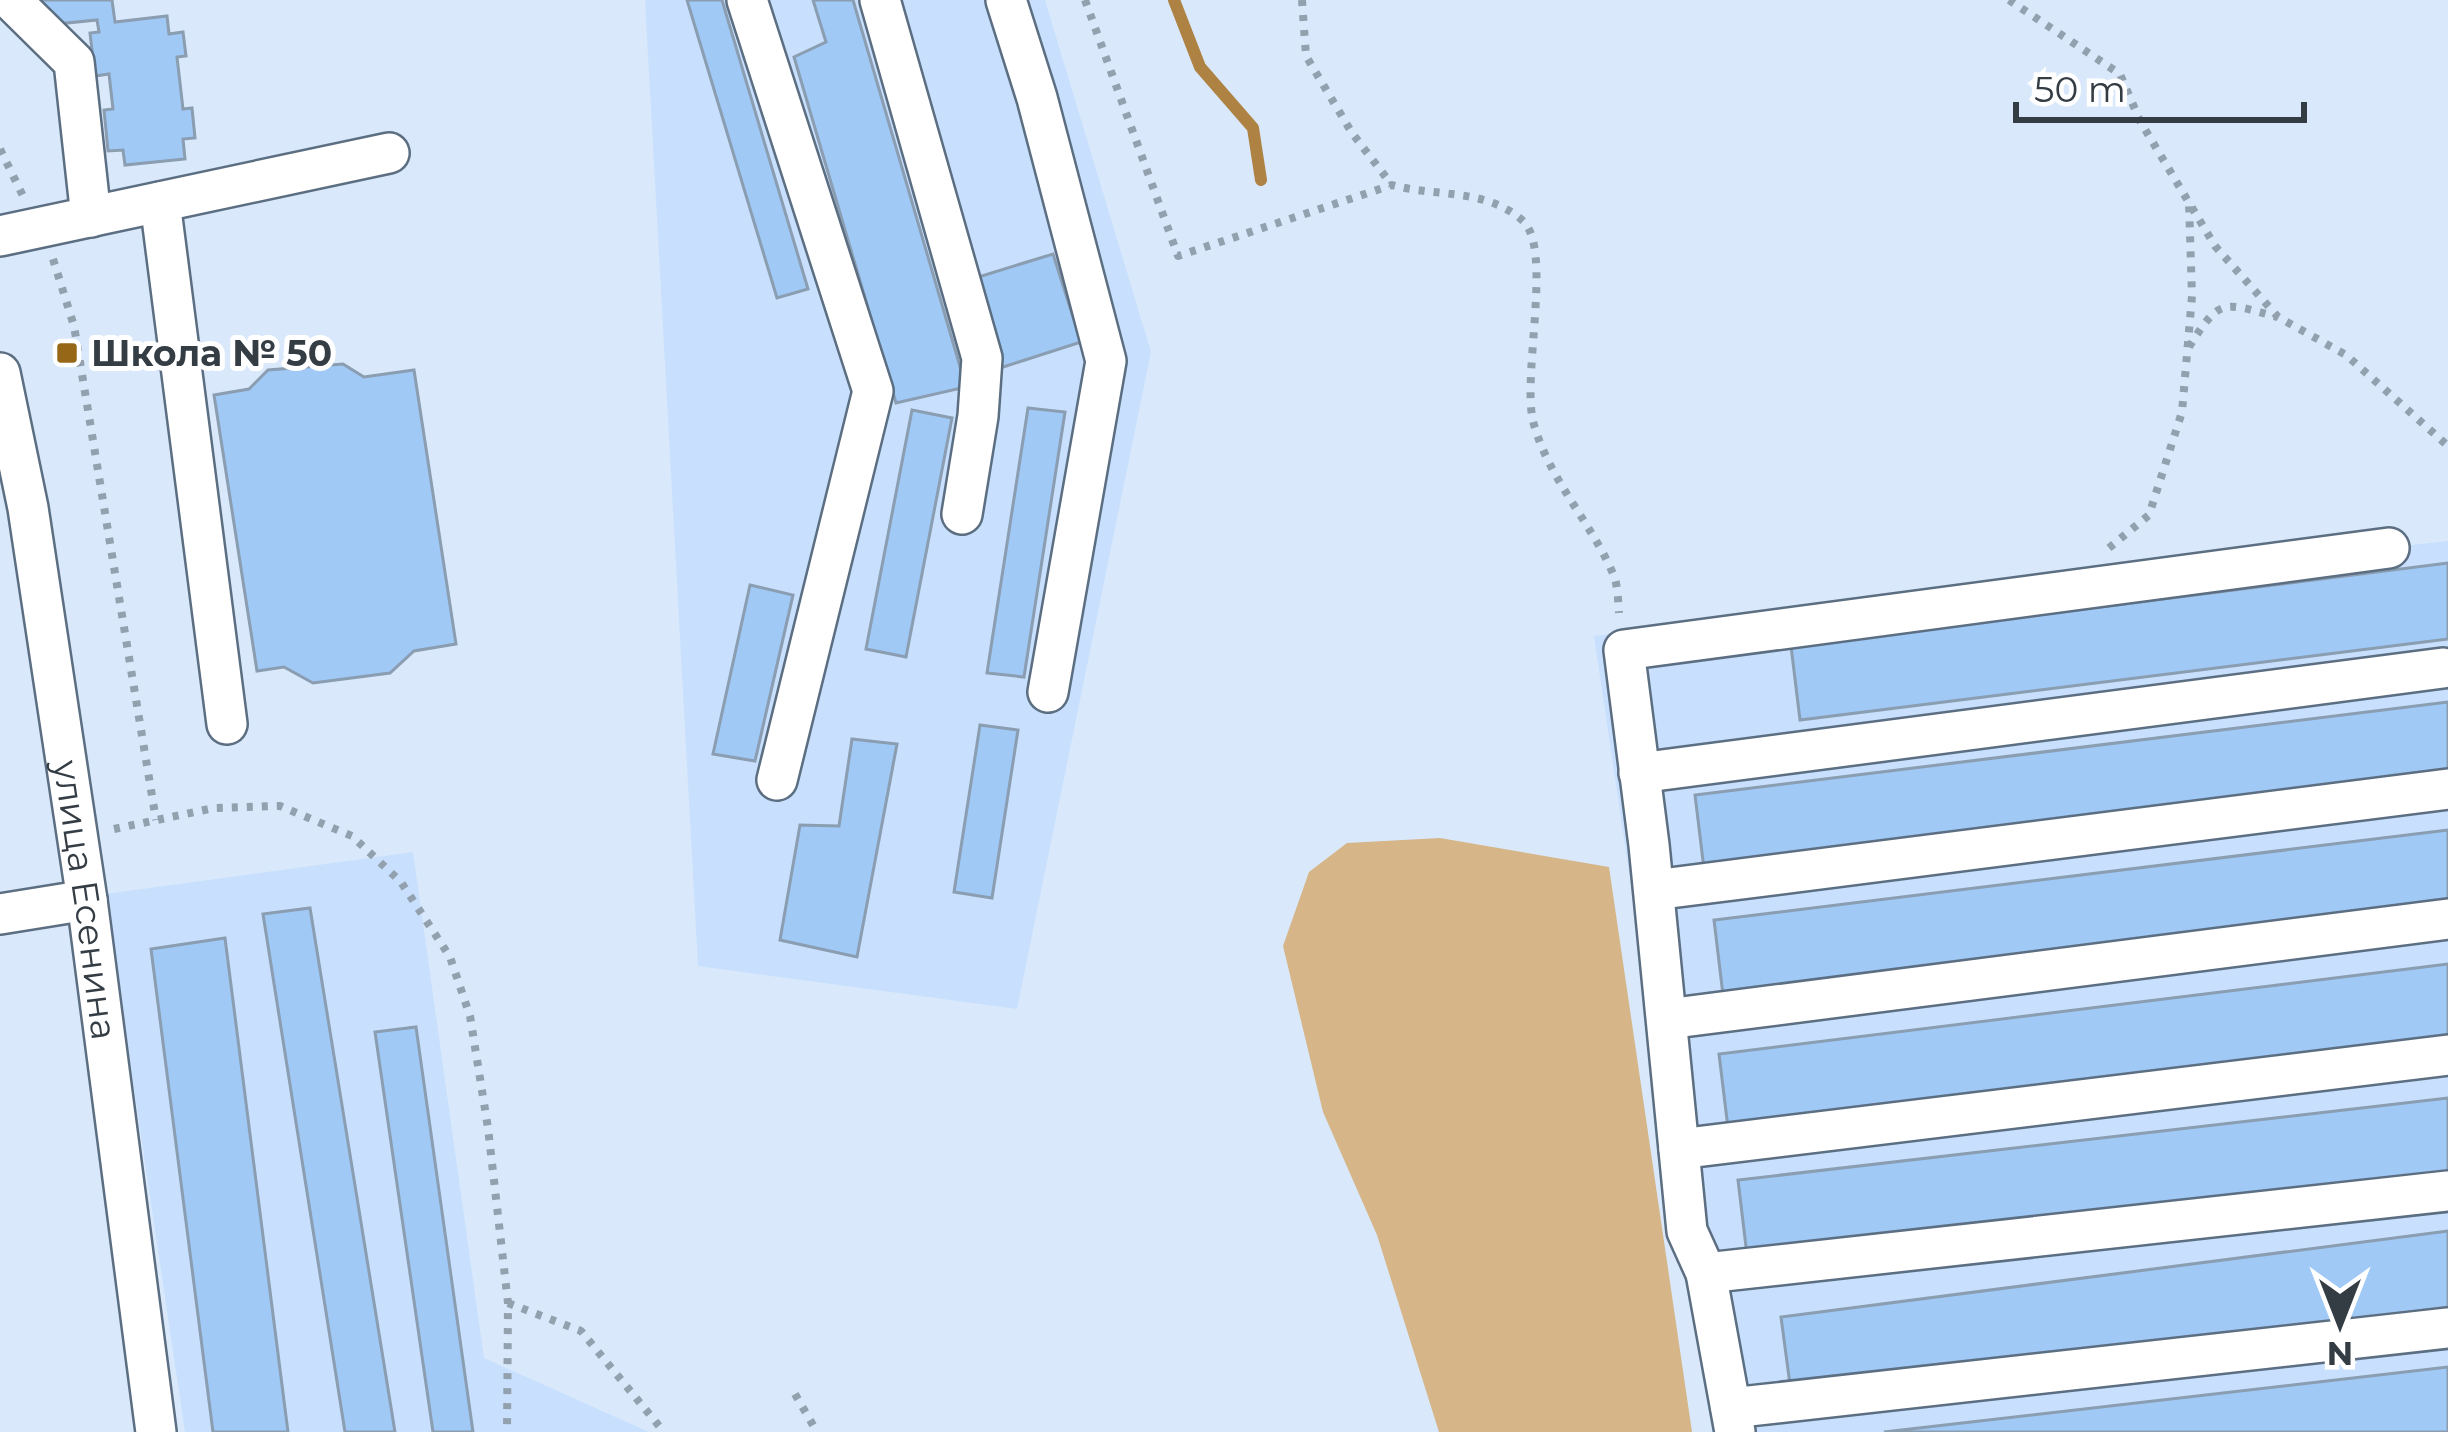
<svg xmlns="http://www.w3.org/2000/svg" width="2448" height="1432" font-family="Montserrat,sans-serif">
	<style>
		.built { fill: #c8e0fd }
		.green { fill: #d6b588 }
		.lines { fill: none; stroke-linecap: round; stroke-linejoin: round }
		.stream { stroke: #ae8243; stroke-width: 12 }
		.building { fill: #a0c9f6; stroke: #8a9db1; stroke-width: 3 }
		.minor-casing { stroke: #5c6e81; stroke-width: 44 }
		.path { stroke: #93a0ae; stroke-width: 8; stroke-dasharray: 6 9; stroke-linecap: butt }
		.minor { stroke: #fff; stroke-width: 39 }
		.poi-dot { fill: #966716; stroke: #fff; stroke-width: 4.5 }
		.labels { text-anchor: middle; stroke-width: 10; stroke-linejoin: round; paint-order: stroke }
		.poi-label { font-size: 36px; font-weight: bold; fill: #343c44; stroke: #fff; text-anchor: start }
		.street-label { font-size: 36px; fill: #343c44; stroke: #fff }
	</style>
	<rect width="100%" height="100%" fill="#d9e9fb"/>
	<g class="built">
		<polygon points="645,0 1045,0 1151,352 1017,1009 698,966"/>
		<polygon points="2448,541 2448,1432 1712,1432 1594,636"/>
		<polygon points="413,852 484,1358 649,1432 185,1432 105,894"/>
	</g>
	<polygon class="green" points="1440,838 1609,867 1692,1432 1439,1432 1377,1235 1323,1112 1283,946 1309,872 1347,843"/>
	<g class="lines">
		<polyline class="stream" points="1174,0 1200,67 1253,128 1261,180"/>
	</g>
	<g class="building">
		<polygon points="34,0 112,0 115,22 167,16 169,34 183,32 186,56 177,57 183,109 192,108 195,138 183,139 185,159 125,165 123,150 108,151 104,110 113,109 109,74 95,76 90,33 99,32 97,20 47,25 45,5 34,7"/>
		<polygon points="687,0 722,0 808,289 777,298"/>
		<polygon points="813,0 853,0 966,387 896,403 794,57 826,42"/>
		<polygon points="1053,254 1081,342 1000,368 972,279"/>
		<polygon points="343,364 364,377 414,370 456,644 414,651 390,673 313,683 284,667 257,671 214,395 249,389 268,370"/>
		<polygon points="1028,408 1065,412 1024,677 987,673"/>
		<polygon points="912,410 952,418 906,657 866,649"/>
		<polygon points="2448,563 2448,639 1800,720 1791,646"/>
		<polygon points="750,585 793,595 755,761 713,754"/>
		<polygon points="2448,702 2448,778 1704,869 1695,795"/>
		<polygon points="980,725 1018,730 992,898 954,892"/>
		<polygon points="852,739 897,744 857,957 780,940 800,825 839,826"/>
		<polygon points="2448,830 2448,905 1723,995 1714,920"/>
		<polygon points="310,908 395,1432 345,1432 263,914"/>
		<polygon points="225,938 288,1432 213,1432 151,949"/>
		<polygon points="2448,964 2448,1040 1728,1128 1719,1054"/>
		<polygon points="416,1027 473,1432 433,1432 375,1032"/>
		<polygon points="2448,1098 2448,1174 1747,1255 1738,1180"/>
		<polygon points="2448,1231 2448,1307 1791,1392 1781,1317"/>
		<polygon points="2448,1367 2448,1432 1884,1432"/>
	</g>
	<g class="lines">
		<defs>
			<g id="minor">
				<polyline points="11,0 74,62 91,217"/>
				<polyline points="747,0 873,391 777,780"/>
				<polyline points="880,0 982,358 978,416 962,514"/>
				<polyline points="1006,0 1037,98 1106,361 1048,692"/>
				<polyline points="160,202 227,724"/>
				<polyline points="0,236 389,153"/>
				<path id="s1" d="M 0,373 L 28,508 L 87,900 L 156,1432"/>
				<polyline points="1639,773 2443,668"/>
				<polyline points="1654,890 2448,789"/>
				<polyline points="0,914 87,900"/>
				<polyline points="1667,1019 2448,919"/>
				<polyline points="1679,1149 2448,1055"/>
				<polyline points="1706,1273 2448,1191"/>
				<polyline points="1731,1408 2448,1328"/>
				<polyline points="1735,1432 1706,1273 1687,1231 1649,845 1624,650 2389,548"/>
			</g>
		</defs>
		<use href="#minor" class="minor-casing"/>
		<g class="path">
			<path d="M 1085,0 L 1178,256 L 1392,185 C 1435,197 1487,188 1523,221 C 1553,249 1522,374 1533,421 C 1548,479 1592,523 1614,576 C 1618,587 1618,601 1619,613"/>
			<polyline points="1302,0 1306,56 1352,133 1392,185"/>
			<polyline points="2009,0 2120,74 2140,121 2215,246 2278,317 2346,355 2448,446"/>
			<polyline points="0,149 23,196"/>
			<polyline points="53,259 74,326 156,820"/>
			<path d="M 2189,347 C 2220,297 2223,302 2277,317"/>
			<polyline points="2109,548 2149,515 2182,412 2192,296 2189,203"/>
			<polyline points="114,829 214,808 280,806 352,836 401,882 450,957 470,1016 488,1128 508,1303 507,1432"/>
			<polyline points="508,1303 581,1331 664,1432"/>
			<polyline points="795,1394 817,1432"/>
		</g>
		<use href="#minor" class="minor"/>
	</g>
	<rect class="poi-dot" x="55" y="341" width="24" height="24" rx="6"/>
	<g class="labels">
		<g class="poi-label">
			<text x="91" y="366">Школа № 50</text>
		</g>
		<g class="street-label">
			<text dy="13" stroke="none"><textPath href="#s1" startOffset="534">улица Есенина</textPath></text>
		</g>
	</g>
	<g transform="translate(2340 1324) rotate(180)" stroke="#ffffff" stroke-width="9" paint-order="stroke">
	<path d="M0-9L21 45L0 30L-21 45Z" fill="#343c44"/>
	<text y="-18" font-size="33" font-weight="bold" text-anchor="middle" fill="#343c44">N</text>
	</g>
	<path d="M2016 102v18h288v-18" fill="none" stroke="#343c44" stroke-width="6"/>
	<text x="2034" y="102" font-size="36" fill="#343c44" stroke="#ffffff" stroke-width="9" paint-order="stroke">50 m</text>
</svg>
